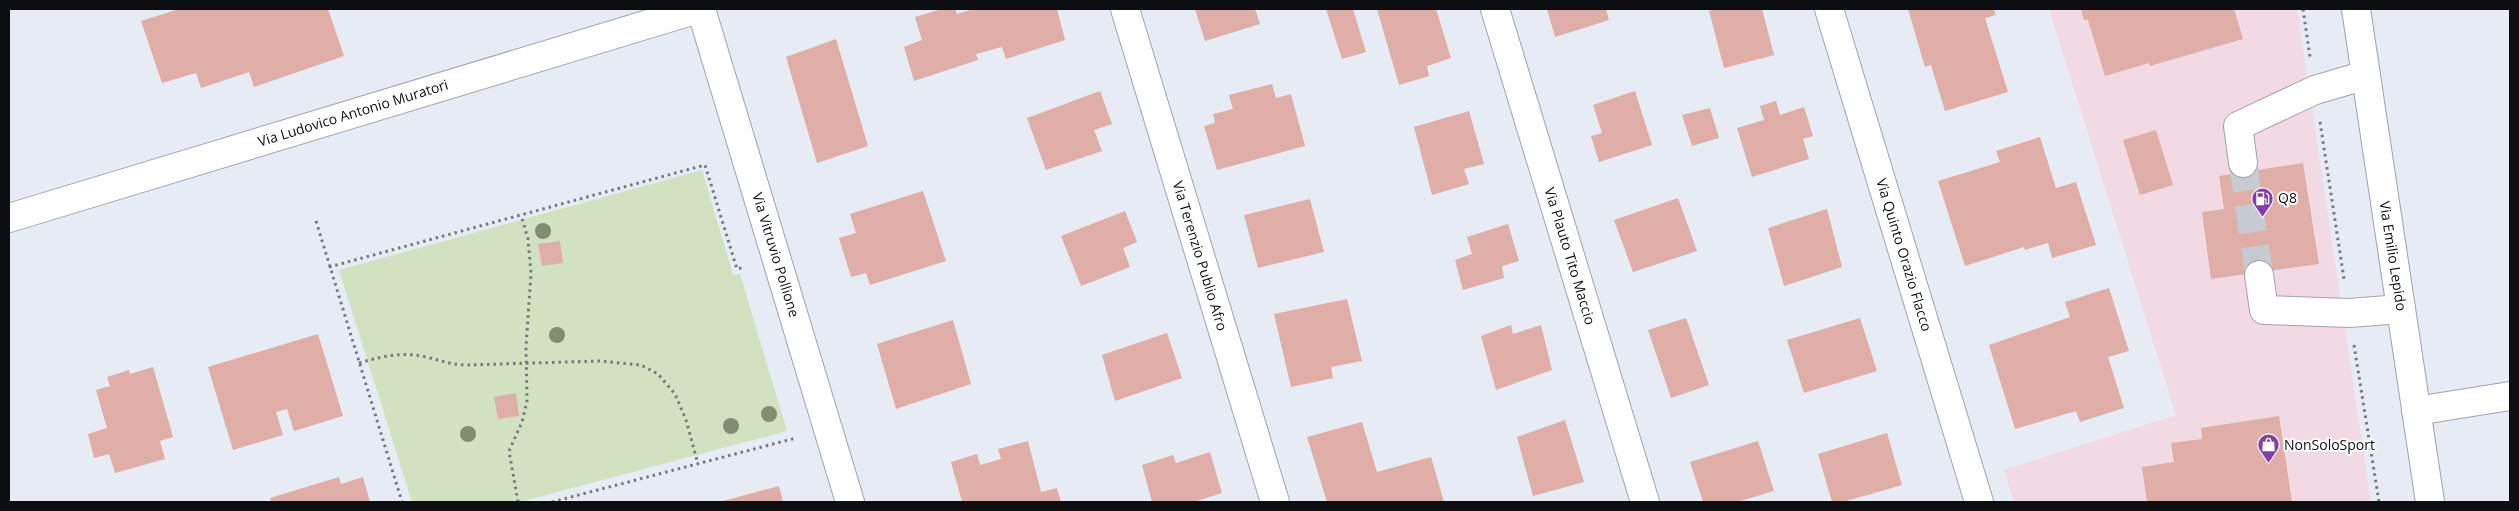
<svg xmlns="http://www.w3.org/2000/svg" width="2519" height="511" font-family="'Open Sans',sans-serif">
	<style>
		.commercial { fill: #f2dae4 }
		.green { fill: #d1e2c1 }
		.building { fill: #deaea7 }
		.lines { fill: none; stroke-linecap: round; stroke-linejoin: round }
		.minor-tunnel { stroke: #c6cad1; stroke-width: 28; stroke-dasharray: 28 14; stroke-linecap: butt }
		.minor-casing { stroke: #9fa3aa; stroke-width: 30 }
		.major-casing { stroke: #9fa3aa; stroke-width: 30 }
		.path { stroke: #76787e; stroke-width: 3; stroke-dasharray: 2.5 4; stroke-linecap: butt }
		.minor { stroke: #fff; stroke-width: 28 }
		.major { stroke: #fff; stroke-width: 28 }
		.tree { fill: #7f8e71 }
		.labels { text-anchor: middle; stroke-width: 4; stroke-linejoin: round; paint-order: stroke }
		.street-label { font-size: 14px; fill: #0d0e11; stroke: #fff }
		.poi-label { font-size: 14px; fill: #0d0e11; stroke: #fff; text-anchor: start }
	</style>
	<rect width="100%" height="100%" fill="#e7ebf3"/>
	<polygon class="commercial" points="2049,9 2297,9 2371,502 2014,502 2004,470 2176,415"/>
	<polygon class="green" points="702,170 733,275 740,274 787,431 520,502 412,502 339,270"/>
	<g class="building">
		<polygon points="179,9 328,9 344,56 254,87 249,72 201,88 196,73 162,83 141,21"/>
		<polygon points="942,9 955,9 957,14 974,9 1057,9 1065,40 1006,59 1002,47 976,54 978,60 914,81 904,47 922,40 915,17"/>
		<polygon points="1195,9 1255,9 1260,24 1205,41"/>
		<polygon points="1326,9 1353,9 1366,52 1342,59"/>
		<polygon points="1377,9 1436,9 1451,58 1427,66 1429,76 1399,85"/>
		<polygon points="1547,9 1606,9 1609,20 1555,37"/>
		<polygon points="1716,9 1762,9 1774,55 1724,68 1709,11"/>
		<polygon points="1908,9 1994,9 1996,15 1985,18 2008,92 1945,111 1931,65 1925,67"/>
		<polygon points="2081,9 2234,9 2243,39 2150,66 2149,63 2105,76 2088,20 2084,20"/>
		<polygon points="836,39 868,146 817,163 786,57"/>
		<polygon points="1272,84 1276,98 1291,94 1305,146 1217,170 1204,126 1215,123 1213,114 1233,109 1229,95"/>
		<polygon points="1100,91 1112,124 1094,130 1102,151 1046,170 1027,118"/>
		<polygon points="1635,91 1652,145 1599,162 1591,136 1602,133 1593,105"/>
		<polygon points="1776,101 1780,115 1804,107 1813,136 1803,139 1809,159 1752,177 1737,128 1764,120 1760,106"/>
		<polygon points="1710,108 1719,138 1692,146 1682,115"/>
		<polygon points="1469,111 1484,164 1464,169 1469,184 1432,195 1414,127"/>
		<polygon points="2156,130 2173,185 2140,195 2123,140"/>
		<polygon points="2040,137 2056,188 2076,182 2096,245 2052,258 2048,243 2025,250 2024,247 1965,266 1938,181 2000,162 1996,151"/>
		<polygon points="2303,163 2319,264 2211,279 2202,212 2224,209 2219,176"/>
		<polygon points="923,191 946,261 870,285 866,273 851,277 839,238 856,233 850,214"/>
		<polygon points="1678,198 1697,251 1633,272 1614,220"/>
		<polygon points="1310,199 1324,252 1258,268 1244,215"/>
		<polygon points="1827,209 1842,267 1784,286 1768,228"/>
		<polygon points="1125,211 1137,242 1123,248 1130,267 1081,286 1061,236"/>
		<polygon points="1508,224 1519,261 1502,266 1504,278 1463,290 1455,260 1472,254 1467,237"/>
		<polygon points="560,241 563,263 542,266 538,244"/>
		<polygon points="2109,288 2129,351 2108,357 2124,408 2080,422 2076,411 2015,429 1989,345 2070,317 2065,302"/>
		<polygon points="1347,299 1362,361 1331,367 1333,378 1291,387 1274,314"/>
		<polygon points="1686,318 1709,385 1671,398 1648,330"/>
		<polygon points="1860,318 1877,371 1804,393 1787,340"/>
		<polygon points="953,320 971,384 896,409 877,344"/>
		<polygon points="1511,325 1513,334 1541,325 1552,370 1496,390 1481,336"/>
		<polygon points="1167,333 1182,378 1115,401 1102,355"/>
		<polygon points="318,334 343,416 294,431 287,409 276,412 283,435 233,450 208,367"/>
		<polygon points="153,367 173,437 160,441 165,459 115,473 109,454 94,458 88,434 107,428 96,390 110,386 107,377 129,370 130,374"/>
		<polygon points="516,393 519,416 498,419 494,397"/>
		<polygon points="2279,416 2292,502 2147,502 2142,467 2174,462 2171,443 2202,439 2201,428"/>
		<polygon points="1565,420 1584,482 1533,496 1517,437"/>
		<polygon points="1362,422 1377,472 1431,457 1444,502 1327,502 1307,437"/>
		<polygon points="1887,433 1902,485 1843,502 1832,502 1818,454"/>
		<polygon points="1028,441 1041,492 1057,488 1061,502 962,502 951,462 977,454 980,465 1001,459 998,449"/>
		<polygon points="1758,441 1774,491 1737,502 1703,502 1690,462"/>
		<polygon points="1210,452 1222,493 1194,502 1152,502 1142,465 1173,455 1176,463"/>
		<polygon points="339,477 341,484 363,477 370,502 271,502 270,498"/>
		<polygon points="779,486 783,502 719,502"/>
	</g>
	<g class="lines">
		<polyline class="minor-tunnel" points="2243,163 2259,275"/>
		<defs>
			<g id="minor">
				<polyline points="701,9 850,502"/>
				<polyline points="1125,9 1275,502"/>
				<polyline points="1495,9 1645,502"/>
				<polyline points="1829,9 1979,502"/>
				<polyline points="2243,163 2238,126 2315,90 2366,75"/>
				<polyline points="9,218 698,9"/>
				<polyline points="2259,275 2264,310 2349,313 2401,309"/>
				<polyline points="2416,411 2510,396"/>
			</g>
			<polyline id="major" points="2356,9 2430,502"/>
		</defs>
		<use href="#minor" class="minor-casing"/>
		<use href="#major" class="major-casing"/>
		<g class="path">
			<polyline points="2303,9 2310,57"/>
			<polyline points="2320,122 2344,279"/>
			<polyline points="316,221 402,502"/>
			<polyline points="329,267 705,165 737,269 745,267"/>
			<polyline points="2354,345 2379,502"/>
			<path d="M 359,363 C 379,357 400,352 421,356 C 437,359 450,365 467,365 L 600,361 L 641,365 L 658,374 L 675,394 L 686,420 L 698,464"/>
			<polyline points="518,502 509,451 522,422 527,401 526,347 531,273 528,239 521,215"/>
			<polyline points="552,502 796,438"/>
		</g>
		<use href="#minor" class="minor"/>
		<use href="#major" class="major"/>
	</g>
	<g class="tree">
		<circle cx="543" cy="231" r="8"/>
		<circle cx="557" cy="335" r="8"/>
		<circle cx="769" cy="414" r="8"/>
		<circle cx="731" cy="426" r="8"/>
		<circle cx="468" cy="434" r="8"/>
	</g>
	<defs>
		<symbol id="fuel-pin" viewBox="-11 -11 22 30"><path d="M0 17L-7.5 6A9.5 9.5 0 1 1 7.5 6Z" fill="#863cad" stroke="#fff"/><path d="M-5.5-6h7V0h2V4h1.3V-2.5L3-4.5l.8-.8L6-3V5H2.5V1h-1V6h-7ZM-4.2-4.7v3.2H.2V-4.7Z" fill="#fff"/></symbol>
		<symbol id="shop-pin" viewBox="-11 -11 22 30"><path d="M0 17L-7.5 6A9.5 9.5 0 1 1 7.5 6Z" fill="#863cad" stroke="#fff"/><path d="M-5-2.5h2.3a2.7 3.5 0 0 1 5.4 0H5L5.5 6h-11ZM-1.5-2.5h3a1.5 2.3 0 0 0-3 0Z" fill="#fff"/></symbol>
	</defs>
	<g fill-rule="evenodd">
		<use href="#fuel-pin" x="2250" y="186" width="25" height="34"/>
		<use href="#shop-pin" x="2256" y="432" width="25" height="34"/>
	</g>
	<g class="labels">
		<g class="street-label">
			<text transform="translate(353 113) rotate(-17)" y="5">Via Ludovico Antonio Muratori</text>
			<text transform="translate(776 255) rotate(73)" y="5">Via Vitruvio Pollione</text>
			<text transform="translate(1904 255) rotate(73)" y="5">Via Quinto Orazio Flacco</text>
			<text transform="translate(1200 256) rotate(73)" y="5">Via Terenzio Publio Afro</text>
			<text transform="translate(1570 256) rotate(73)" y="5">Via Plauto Tito Maccio</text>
			<text transform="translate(2393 256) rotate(81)" y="5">Via Emilio Lepido</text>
		</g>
		<g class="poi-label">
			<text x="2278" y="203">Q8</text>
			<text x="2284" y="450">NonSoloSport</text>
		</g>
	</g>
	<rect width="2519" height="511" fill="none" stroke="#0d0e11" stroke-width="20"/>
</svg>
